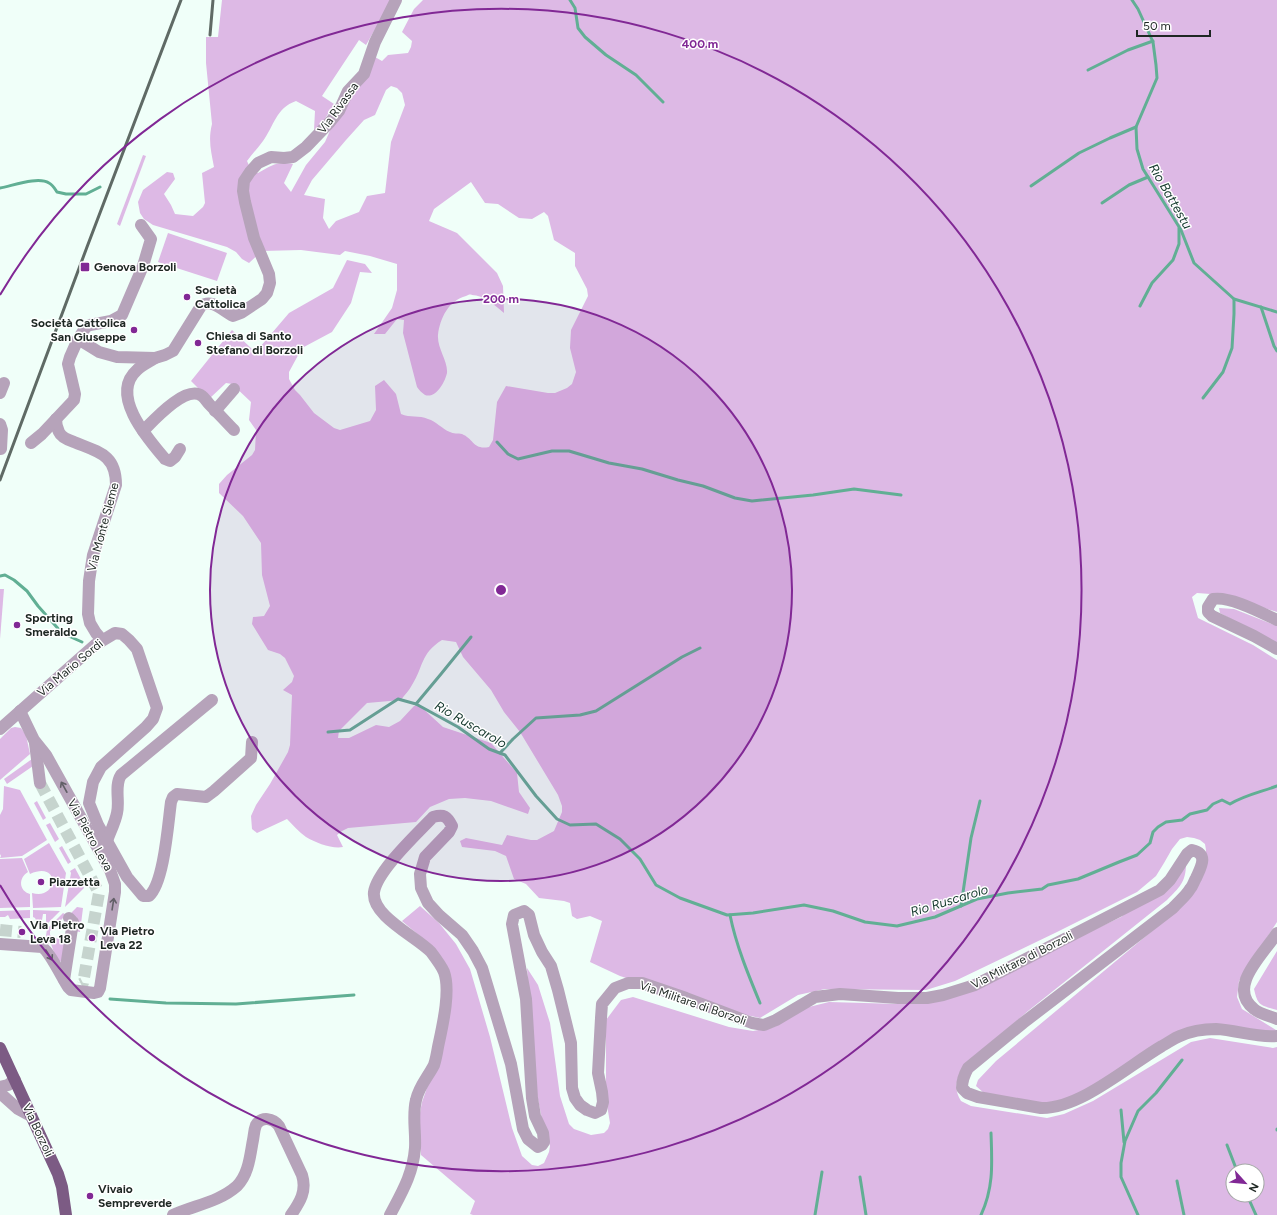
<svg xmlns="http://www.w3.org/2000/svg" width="1277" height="1215" font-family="Figtree,sans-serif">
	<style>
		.green { fill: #ddb9e5; fill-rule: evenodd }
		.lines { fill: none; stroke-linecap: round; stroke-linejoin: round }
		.stream { stroke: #61af94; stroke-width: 3 }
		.minor-tunnel { stroke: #c6d4ce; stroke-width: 12; stroke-dasharray: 12 6; stroke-linecap: butt }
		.minor { stroke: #b6a3ba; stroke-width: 12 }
		.major { stroke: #7c5b84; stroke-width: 12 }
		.rail { stroke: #5f6a65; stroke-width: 3 }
		.oneway { stroke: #625f67 }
		.ring { fill: none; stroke: #812895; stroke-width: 2 }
		.poi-dot { fill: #812895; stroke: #fff; stroke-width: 1.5 }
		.labels { text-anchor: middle; stroke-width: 3; stroke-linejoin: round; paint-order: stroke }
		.street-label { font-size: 12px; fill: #1e2723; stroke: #fff }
		.poi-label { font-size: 12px; font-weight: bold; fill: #1e2723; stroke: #fff; text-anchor: start }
		.water-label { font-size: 13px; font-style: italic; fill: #14382d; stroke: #fff }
		.centre { fill: #812895; stroke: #fff; stroke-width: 2 }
		.ring-label { font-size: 12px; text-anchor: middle; font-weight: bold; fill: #812895; stroke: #fff; stroke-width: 3; stroke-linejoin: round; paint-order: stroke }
	</style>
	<rect width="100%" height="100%" fill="#f0fff9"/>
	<g class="green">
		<path d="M 222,0 L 392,0 L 366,45 L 359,40 L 322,96 L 334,104 L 323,122 L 314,130 L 315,111 L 296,101 C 276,108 274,126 263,141 C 258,148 252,154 247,161 L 252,172 L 258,173 C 273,165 276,161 293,164 L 284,183 L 291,192 L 306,165 L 325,142 L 332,126 L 375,57 L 382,61 L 388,55 L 408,53 L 411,47 L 412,41 L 402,32 L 414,9 L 423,0 L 1277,0 L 1277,612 L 1224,595 L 1197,593 L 1192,597 L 1198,618 L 1253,645 L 1277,660 L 1277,922 L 1239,981 L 1237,997 L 1242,1009 L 1276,1030 L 1274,1032 L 1212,1024 L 1070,1100 L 1050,1105 L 985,1094 L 976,1086 L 978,1080 L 996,1061 L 1176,911 L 1205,866 L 1206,850 L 1205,844 L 1200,840 L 1194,838 L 1187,837 L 1180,839 L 1172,849 L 1164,863 L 1156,876 L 1137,892 L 1057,932 L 955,981 L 926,990 L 825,989 L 798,995 L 760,1018 L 733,1012 L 620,976 L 590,962 L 602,921 L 590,916 L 577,919 L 572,916 L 570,903 L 564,901 L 539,898 L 526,884 L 514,879 L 506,856 L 495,851 L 462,847 L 460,841 L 466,838 L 502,845 L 507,835 L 531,840 L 537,840 L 554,831 L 562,812 L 562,806 L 558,795 L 520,732 L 504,712 L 491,690 L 463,657 L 456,642 L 442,640 C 420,654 424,666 412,685 C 409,691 404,695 401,700 L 367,703 L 339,731 L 338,738 L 349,738 L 376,725 L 389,727 L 400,721 L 414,706 L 420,706 L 443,727 L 491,743 L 517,773 L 519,792 L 530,808 L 528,814 L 491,801 L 465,798 L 449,799 L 430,807 L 416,822 L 348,828 L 342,831 L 337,835 L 343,847 C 332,849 316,843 306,837 C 299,832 293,825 287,819 L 257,833 L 252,829 L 251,816 L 256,805 L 270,784 L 288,752 L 290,745 L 292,695 L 283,690 L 292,682 L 294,676 L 285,658 L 280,654 L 268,650 L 252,624 L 253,617 L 264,616 L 270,606 L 262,575 L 261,543 L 243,516 L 219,493 L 219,484 L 227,475 L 252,455 L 255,450 L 256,430 L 249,420 L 251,402 L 232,384 L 226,383 L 209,399 L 191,381 L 232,330 L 252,349 L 260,347 L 289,313 L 333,288 L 347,260 L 365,264 L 372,273 L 360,272 L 351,303 L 332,332 L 302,348 L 289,372 L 289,379 L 295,390 L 300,395 L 314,413 L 334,428 L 340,430 L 370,421 L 376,410 L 375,386 L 384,380 L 396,394 L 401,414 C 410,418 419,415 428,419 C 436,421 442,429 450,432 C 453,434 458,433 462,434 C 474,439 473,450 489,447 L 493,440 L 497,402 L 506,386 L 548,393 L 555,393 L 567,388 L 572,384 L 576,372 L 570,348 L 571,330 L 588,296 L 587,289 L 575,266 L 575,253 L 554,240 L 548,216 L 544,212 L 532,219 L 519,218 L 498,204 L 485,203 L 471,182 L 434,209 L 429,221 L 457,233 L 497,273 L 503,286 L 504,313 C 496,306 483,295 472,295 C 470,294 468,295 466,296 C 449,300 440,318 438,335 C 437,348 448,361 447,373 C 445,382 436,399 425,395 C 422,393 419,390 417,387 L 403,333 L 404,320 L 397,319 L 385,334 L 374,334 L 392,308 L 397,290 L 397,264 L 370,256 L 345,251 L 340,255 L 301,250 L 262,251 L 249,263 L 242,259 L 236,252 L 227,247 L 153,225 L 144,219 L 140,213 L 138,202 L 143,190 L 167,172 L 173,173 L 175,179 L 164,194 L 171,205 L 175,214 L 193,216 L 203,207 L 205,203 L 202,173 L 214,167 C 211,151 208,140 212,124 L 206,63 L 206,37 L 218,37 ZM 391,86 L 397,88 L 402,93 L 405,105 L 391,142 L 385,193 L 367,196 L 359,212 L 336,221 L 329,229 L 323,218 L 325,199 L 304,195 L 312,180 L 346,140 L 364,120 L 375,115 L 386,90 Z"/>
		<polygon points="143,155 146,156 120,226 117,224"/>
		<polygon points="168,233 227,253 217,281 158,262"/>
		<polygon points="0,589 4,589 0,639"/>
		<polygon points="1219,608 1234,609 1277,626 1277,644 1220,613"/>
		<polygon points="15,727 21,728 26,735 30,754 0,780 0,739 11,728"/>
		<polygon points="32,759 33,766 7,784 4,779"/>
		<polygon points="4,786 20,790 47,840 22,856 0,858 1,856 0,854 0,815 3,809"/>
		<polygon points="37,801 46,818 43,820 34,803"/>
		<polygon points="50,823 59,839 55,842 46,825"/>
		<path d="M 49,843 L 66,873 L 61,907 L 33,908 L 32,893 C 58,901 61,860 30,874 L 24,859 Z"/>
		<polygon points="62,846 71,862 68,864 59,848"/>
		<path d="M 22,858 L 28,872 C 18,878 19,891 30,894 L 30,907 L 0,908 L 0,859 Z"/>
		<path d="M 1186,864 C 1186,882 1179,888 1167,900 L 1028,1011 L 961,1070 C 956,1082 954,1090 961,1101 L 971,1106 L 1047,1118 L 1064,1114 L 1093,1101 L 1191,1042 L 1210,1038 L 1273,1048 L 1277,1047 L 1277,1215 L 473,1215 L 470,1214 L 475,1201 L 421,1155 L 419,1118 L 422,1102 L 433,1071 L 451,1006 L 450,972 L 434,948 L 402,921 L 420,906 L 439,923 L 456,944 L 470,969 L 490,1037 L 512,1128 L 522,1156 L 532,1165 L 538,1166 L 544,1163 L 549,1152 L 550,1146 L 542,1119 L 535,1085 L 527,968 L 538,985 L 550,1023 L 560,1096 L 569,1124 L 574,1129 L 591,1135 L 604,1133 L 608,1129 L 610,1123 L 606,1099 L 606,1020 L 621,1000 L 633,997 L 729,1027 L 753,1031 L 774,1027 L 805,1008 L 829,1002 L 899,1004 L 953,996 L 1121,917 ZM 1233,1171 L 1257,1171 L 1257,1195 L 1233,1195 Z"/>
		<polygon points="75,868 82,881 81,882 84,888 65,907 71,873 70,871"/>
		<polygon points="77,907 83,908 80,932 75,931 77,917 71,916 72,912"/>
		<polygon points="30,910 30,918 10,919 8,915 5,917 0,917 0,911"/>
		<polygon points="33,910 60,911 46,925 46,914 43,914 42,920 36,920 35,918 33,917"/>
		<polygon points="63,913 66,915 50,931 50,935 52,937 68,941 65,962 57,961 51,944 45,943 47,929"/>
		<path d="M 1277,951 L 1277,1010 C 1261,1005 1258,1007 1254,989 Z"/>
	</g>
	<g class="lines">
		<g class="stream">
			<polyline points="570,0 575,8 578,28 585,37 606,55 636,75 663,102"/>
			<polyline points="1132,0 1138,9 1153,42 1156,65 1157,78 1136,127 1137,149 1143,169 1181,230 1194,263 1234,299 1277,312"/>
			<polyline points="1088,70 1128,50 1153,41"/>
			<polyline points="1031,186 1079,153 1110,138 1136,127"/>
			<path d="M 0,188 C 12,186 38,176 49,183 C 53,185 55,189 57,192 L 66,194 L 86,194 L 100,187"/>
			<polyline points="1102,203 1129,185 1148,177"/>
			<polyline points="1140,306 1152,283 1173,260 1179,244 1179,228"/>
			<polyline points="1261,307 1274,346 1277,351"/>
			<polyline points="1203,398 1223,372 1232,348 1234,314 1234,299"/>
			<polyline points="497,442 508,454 518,459 552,451 569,451 609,463 642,469 678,480 703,486 735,498 752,501 813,495 854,489 901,495"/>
			<polyline points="0,576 5,575 14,580 27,591 38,606 62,633 82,642"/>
			<polyline points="416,704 441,674 471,637"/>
			<path d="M 328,732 L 350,730 L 398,699 L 416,704 L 458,727 L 489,749 L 505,755 L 536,796 L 557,819 L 570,825 L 596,824 L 620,839 L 640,859 L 656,885 L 680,898 L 727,915 L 753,913 L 804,905 L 833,911 L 865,922 L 897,926 L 935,917 L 977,899 L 1008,893 L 1042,889 L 1048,885 L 1078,879 L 1119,862 L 1137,855 L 1150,843 L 1153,832 L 1158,827 L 1166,822 L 1182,820 L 1190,814 L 1207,810 L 1213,804 L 1222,800 L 1230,804 C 1245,795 1261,792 1277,786"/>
			<polyline points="500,753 513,739 536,718 580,715 596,711 682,657 700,648"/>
			<polyline points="961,906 971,838 980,801"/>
			<path d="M 730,915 C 736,945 748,974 760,1003"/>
			<polyline points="110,999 166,1003 236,1004 354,995"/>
			<polyline points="1121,1110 1124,1142"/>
			<polyline points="1277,1129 1277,1130"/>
			<polyline points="1227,1145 1237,1171"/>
			<polyline points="860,1177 866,1215"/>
			<polyline points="1177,1181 1184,1215"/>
			<polyline points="1247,1195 1256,1215"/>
			<polyline points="815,1215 822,1172"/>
			<path d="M 981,1215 C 994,1187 992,1163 991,1133"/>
			<polyline points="1138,1215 1121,1177 1121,1163 1125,1141 1138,1111 1156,1093 1182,1060"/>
		</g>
		<g class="minor-tunnel">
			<polyline points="40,783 99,893 83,983 81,984"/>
			<polyline points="0,930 21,932"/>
		</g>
		<g class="minor">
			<path d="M 78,339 L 99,352 L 117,357 L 155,358 L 165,355 L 173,351 L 201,306 C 212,298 223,311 233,316 L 241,313 L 262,299 L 267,293 L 270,283 L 269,274 L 254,238 L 245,202 L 243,191 L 244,181 L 250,172 L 258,163 L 271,157 L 284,158 L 293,157 L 306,147 L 330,122 L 339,111 L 348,91 L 364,74 L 375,42 L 396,0"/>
			<path d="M 155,358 C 149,362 142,365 137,370 C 109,395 148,439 165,459 L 170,461 L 175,457 L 180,449"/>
			<polyline points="0,393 4,383"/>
			<polyline points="215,411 234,389"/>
			<path d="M 56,419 C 56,423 57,428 59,432 C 61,437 68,440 74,442 C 98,452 116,454 116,485 L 93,555 L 89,581 L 88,614 L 90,623 L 96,633 L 102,640"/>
			<polyline points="0,424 2,430 1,449 0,449"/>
			<path d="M 143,431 C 153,421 186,384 202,396 C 205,398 207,402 210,405 C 218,413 226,422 234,430"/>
			<polyline points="31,443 42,434 74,400 75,394 68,364 70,357 78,339 86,327 90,325 111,321 122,315 143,266 151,239 141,225"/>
			<path d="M 1277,620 C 1260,612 1230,596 1213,599 L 1208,607 L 1208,612 L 1212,616 L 1254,636 L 1277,649"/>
			<path d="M 0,729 L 95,645 L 115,633 L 122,634 L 129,640 L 137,649 L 157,708 L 153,719 L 146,727 L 101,767 L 93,782 L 89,803 L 98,825 L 127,877 L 143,896 L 149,896 C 164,883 168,824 171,802 L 173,797 L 177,794 L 206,797 L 214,791 L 251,758 L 252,742"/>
			<polyline points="35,743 40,783"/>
			<path d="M 107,841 C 110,832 115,823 117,813 C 120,801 114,786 121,775 L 212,700"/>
			<path d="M 1277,933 C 1264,954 1226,987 1254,1009 C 1260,1014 1270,1016 1277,1019"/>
			<path d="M 0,944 L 42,947 C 50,952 62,978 68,987 L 71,990 L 94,993 L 98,992 L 100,988 L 115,892 L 115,884 L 110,870 L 46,755 L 34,740 L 20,711"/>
			<polyline points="64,980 73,922 69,918"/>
			<polyline points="0,1087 8,1085 15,1080"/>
			<polyline points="0,1093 18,1109 31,1116"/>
			<path d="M 173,1215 C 195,1205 219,1202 237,1186 C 249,1174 250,1155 253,1140 C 254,1135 254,1130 256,1125 C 262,1116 273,1118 279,1126 L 302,1175 C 307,1191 300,1202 291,1215"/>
			<path d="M 390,1215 C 402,1192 413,1174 415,1148 C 416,1131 412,1116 416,1100 C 419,1086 428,1077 434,1065 C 436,1059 437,1053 438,1047 C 442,1028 451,991 444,972 C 442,967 434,956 431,952 C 417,937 371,916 374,892 C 377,871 417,834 433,817 C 444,814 447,816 452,826 L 449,832 L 425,857 L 420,874 L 421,888 L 428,903 L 439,915 L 462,935 L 473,951 L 482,968 L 511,1064 L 523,1129 L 528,1139 L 538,1147 L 542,1145 L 544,1142 L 543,1133 L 535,1116 L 532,1098 L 526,999 L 512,924 L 514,915 L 524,911 L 529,915 L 534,935 L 542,952 L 551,966 L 558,990 L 571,1043 L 572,1088 L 575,1098 L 580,1105 L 587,1110 L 595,1113 L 601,1110 L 603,1102 L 602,1092 L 598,1073 L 601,1018 L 602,1004 L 615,988 L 628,983 L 642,983 L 686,998 L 752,1023 L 764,1025 L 776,1020 L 815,997 L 840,994 L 898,998 L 927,998 L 943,995 L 975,985 L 1160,890 L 1170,880 L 1187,854 L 1192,850 C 1209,854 1201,867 1196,878 C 1194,881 1193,886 1190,889 C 1186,896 1178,902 1173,908 L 1023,1023 L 968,1068 C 964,1075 962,1080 962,1088 L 967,1093 L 978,1097 L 1041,1108 C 1080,1109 1128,1066 1162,1046 C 1168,1043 1174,1038 1180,1036 C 1191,1031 1205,1029 1216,1029 C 1237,1030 1256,1038 1277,1036"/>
		</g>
		<polyline class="major" points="0,1048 58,1174 62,1187 66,1215"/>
		<g class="rail">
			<polyline points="210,35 213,0"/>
			<polyline points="0,480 87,247 181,0"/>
		</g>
	</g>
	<defs><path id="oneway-shaft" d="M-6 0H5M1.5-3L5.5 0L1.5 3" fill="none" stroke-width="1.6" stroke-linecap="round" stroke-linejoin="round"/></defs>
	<g class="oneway">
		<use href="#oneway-shaft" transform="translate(64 787) rotate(-119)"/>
		<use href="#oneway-shaft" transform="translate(113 904) rotate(-81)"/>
		<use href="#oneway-shaft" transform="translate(49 955) rotate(58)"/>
	</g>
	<circle cx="501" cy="590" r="291" fill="#812895" fill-opacity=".12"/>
	<g class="ring">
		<circle cx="501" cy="590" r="291"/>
		<path d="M0 295A581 581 0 1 1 0 885"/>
	</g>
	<g class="poi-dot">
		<rect x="80" y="262" width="10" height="10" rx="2"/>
		<circle cx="187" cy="297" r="4"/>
		<circle cx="134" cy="330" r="4"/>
		<circle cx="198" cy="343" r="4"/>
		<circle cx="17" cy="625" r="4"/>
		<circle cx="41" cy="882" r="4"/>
		<circle cx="22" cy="932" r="4"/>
		<circle cx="92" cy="938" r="4"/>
		<circle cx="90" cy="1196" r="4"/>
	</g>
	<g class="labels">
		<g class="street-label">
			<text transform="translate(338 108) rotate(-54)" y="4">Via Rivassa</text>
			<text transform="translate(103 527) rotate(-75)" y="4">Via Monte Sleme</text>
			<text transform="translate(70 668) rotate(-40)" y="4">Via Mario Sordi</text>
			<text transform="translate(90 835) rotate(61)" y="4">Via Pietro Leva</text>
			<text transform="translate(1022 960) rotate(-27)" y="4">Via Militare di Borzoli</text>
			<text transform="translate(693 1003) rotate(19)" y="4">Via Militare di Borzoli</text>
			<text transform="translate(38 1130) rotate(65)" y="4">Via Borzoli</text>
		</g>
		<g class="poi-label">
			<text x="94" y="271">Genova Borzoli</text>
			<text x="195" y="294">Società<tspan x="195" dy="14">Cattolica</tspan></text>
			<text x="126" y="327" text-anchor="end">Società Cattolica<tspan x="126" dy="14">San Giuseppe</tspan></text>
			<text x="206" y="340">Chiesa di Santo<tspan x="206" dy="14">Stefano di Borzoli</tspan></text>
			<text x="25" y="622">Sporting<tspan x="25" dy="14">Smeraldo</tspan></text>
			<text x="49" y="886">Piazzetta</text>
			<text x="30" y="929">Via Pietro<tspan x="30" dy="14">Leva 18</tspan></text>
			<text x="100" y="935">Via Pietro<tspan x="100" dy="14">Leva 22</tspan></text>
			<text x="98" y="1193">Vivaio<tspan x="98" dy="14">Sempreverde</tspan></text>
		</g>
		<g class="water-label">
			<text transform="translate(1171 196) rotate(60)" y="5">Rio Battestu</text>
			<text transform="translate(471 724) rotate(30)" y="5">Rio Ruscarolo</text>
			<text transform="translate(949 900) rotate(-17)" y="5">Rio Ruscarolo</text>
		</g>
	</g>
	<circle cx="501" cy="590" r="6" class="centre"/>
	<g class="ring-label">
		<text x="700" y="48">400 m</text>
		<text x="501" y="303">200 m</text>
	</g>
	<g transform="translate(1245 1183) rotate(117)"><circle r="19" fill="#ffffff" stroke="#a5a9a7"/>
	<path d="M0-3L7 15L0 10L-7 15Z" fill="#812895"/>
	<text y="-6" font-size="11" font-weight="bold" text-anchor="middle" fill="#1e2723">N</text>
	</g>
	<path d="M1137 30v6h73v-6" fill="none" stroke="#1e2723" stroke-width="2"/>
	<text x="1143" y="30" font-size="12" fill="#1e2723" stroke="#ffffff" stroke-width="3" paint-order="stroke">50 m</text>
</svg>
